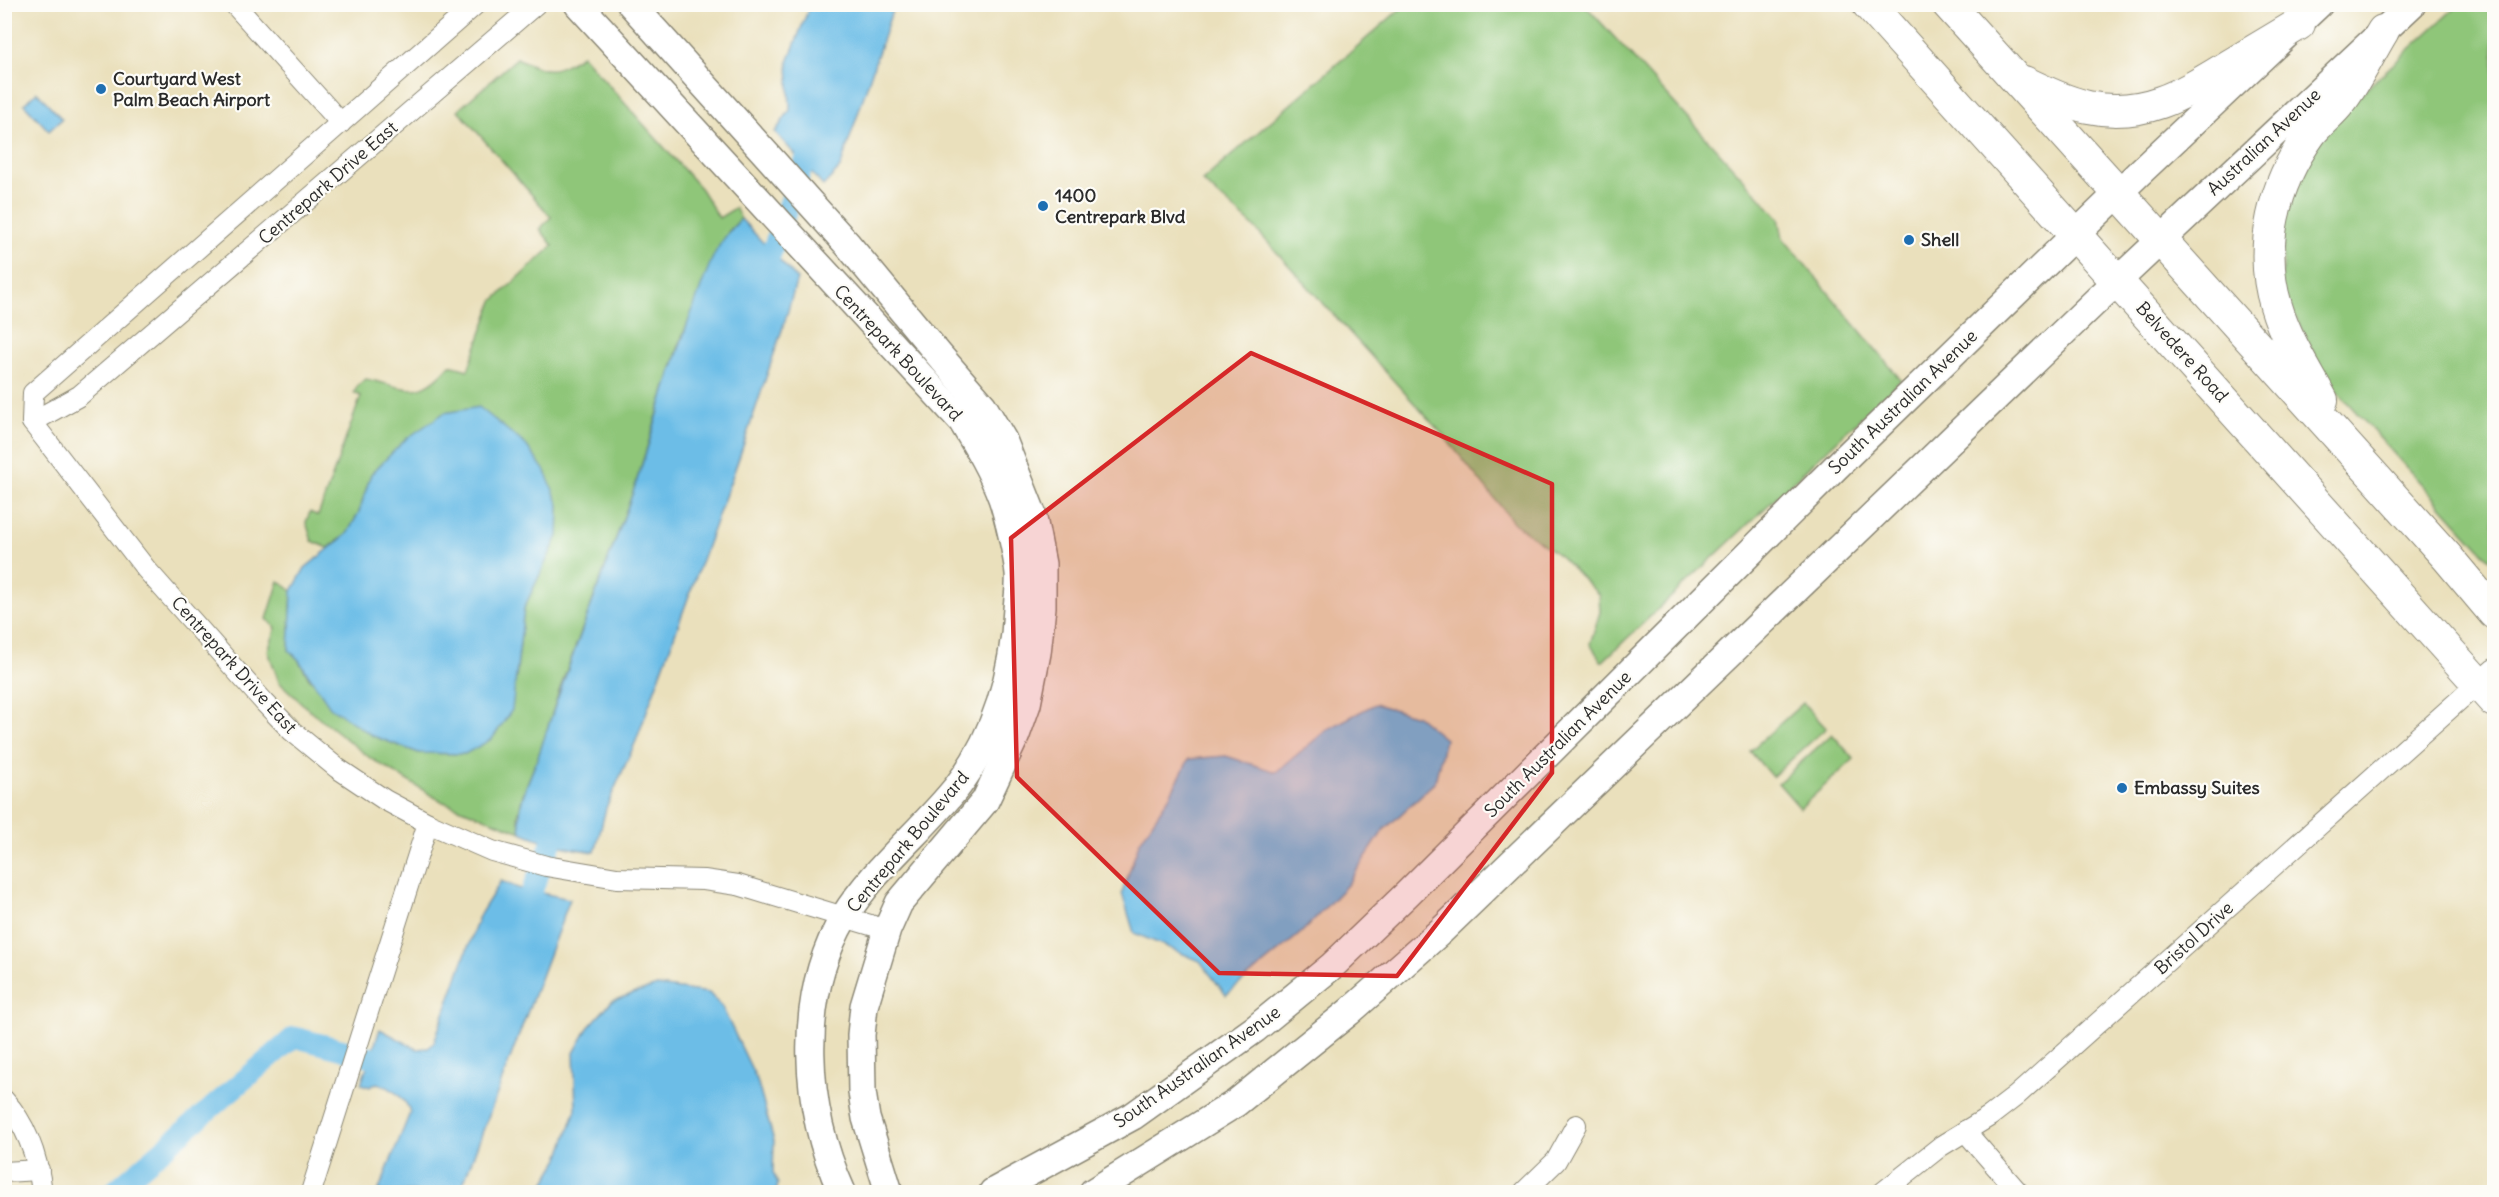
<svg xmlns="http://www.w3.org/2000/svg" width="2499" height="1197" font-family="Delius,sans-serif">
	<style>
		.green { fill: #8fc679; stroke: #5d7852; stroke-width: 1.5 }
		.water { fill: #6cbde7; stroke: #4c7489; stroke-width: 1.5 }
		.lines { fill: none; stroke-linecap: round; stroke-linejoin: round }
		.canal { stroke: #6cbde7; stroke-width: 21 }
		.street-casing { stroke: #8a8674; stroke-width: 22 }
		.secondary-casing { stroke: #8a8674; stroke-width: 30 }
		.primary-casing { stroke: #8a8674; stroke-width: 34 }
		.street { stroke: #fff; stroke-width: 20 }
		.secondary { stroke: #fff; stroke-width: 27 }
		.primary { stroke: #fff; stroke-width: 32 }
		.marked { fill: #d62828; fill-opacity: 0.2; stroke: #d62828; stroke-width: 4.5; stroke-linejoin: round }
		.poi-dot { fill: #1f6fb2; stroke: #fdfcf7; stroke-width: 2 }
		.labels { text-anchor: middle; stroke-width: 4.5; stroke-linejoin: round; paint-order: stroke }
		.poi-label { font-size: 18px; font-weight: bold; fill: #2b2b2b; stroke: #fdfcf7; text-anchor: start }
		.street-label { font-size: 18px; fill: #2b2b2b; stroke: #fdfcf7 }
	</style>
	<rect width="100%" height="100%" fill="#fdfcf7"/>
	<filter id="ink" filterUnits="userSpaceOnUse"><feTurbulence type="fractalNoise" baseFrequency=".0167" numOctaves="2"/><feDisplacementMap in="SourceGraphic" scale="12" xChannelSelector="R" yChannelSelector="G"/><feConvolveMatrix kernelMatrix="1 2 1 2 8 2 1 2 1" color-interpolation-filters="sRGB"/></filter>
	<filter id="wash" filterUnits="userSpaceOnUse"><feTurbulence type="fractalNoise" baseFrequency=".008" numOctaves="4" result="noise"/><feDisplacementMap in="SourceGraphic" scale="24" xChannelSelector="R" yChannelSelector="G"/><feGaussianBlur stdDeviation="1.35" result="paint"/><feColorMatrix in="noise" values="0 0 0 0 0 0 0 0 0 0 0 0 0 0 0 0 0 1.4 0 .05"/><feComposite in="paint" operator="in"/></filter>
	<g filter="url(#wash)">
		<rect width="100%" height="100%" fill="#eae0bc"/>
		<g class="green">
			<polygon points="1465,5 1484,7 1496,4 1585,5 1779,218 1783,238 1901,380 1602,662 1590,644 1600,612 1599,595 1561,557 1514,523 1444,436 1252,225 1202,181 1405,5"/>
			<polygon points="2458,5 2494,5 2494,564 2327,380 2282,290 2283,208 2331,121"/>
			<path d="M 582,55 L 701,189 L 719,218 L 735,208 L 741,219 L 728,232 L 681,339 L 633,492 L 559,691 L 541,749 L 523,794 L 518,816 L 521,832 L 441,801 L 370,758 L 307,708 L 279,682 L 268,651 L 276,628 L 267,619 L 279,581 L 292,591 L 289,650 L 298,659 L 309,678 L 373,736 L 419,753 L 465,754 L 516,679 L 524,608 L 558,536 L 559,505 L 479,408 L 444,413 L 371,474 L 359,512 L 347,534 L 328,548 L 312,541 L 306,522 L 310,512 L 318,516 L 361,396 L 354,393 L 358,385 L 366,379 C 407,387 418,402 450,365 L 468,370 L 493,301 L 553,246 L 540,229 L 551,217 L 458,110 L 517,58 C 547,74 554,73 582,55 Z"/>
			<polygon points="1803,703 1826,728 1772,777 1750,751"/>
			<polygon points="1832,734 1854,759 1800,808 1778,783"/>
		</g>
		<g class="water">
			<polygon points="810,5 894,5 840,168 823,186 775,132 790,110 788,62"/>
			<polygon points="37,92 62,119 49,131 24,104"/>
			<path d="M 741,219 L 797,279 L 785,321 L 738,461 L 636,741 L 606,808 L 595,852 C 568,849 545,843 521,832 C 515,799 533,776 542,745 C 569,660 603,577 633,492 C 654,430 671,367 694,306 C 701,288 707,268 716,251 C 723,238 731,229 741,219 Z"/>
			<polygon points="479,407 526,445 545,471 559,505 558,536 524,608 512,710 492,739 465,754 419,753 373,736 330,707 298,659 289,650 292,591 305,568 347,534 359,512 371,474 406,439 444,413"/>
			<polygon points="1375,704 1417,716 1445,739 1435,782 1383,831 1347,885 1301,933 1226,995 1200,961 1134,933 1122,893 1139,843 1169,797 1189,759 1226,756 1276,772 1328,729"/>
			<path d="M 501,881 L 518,888 L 570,899 L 460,1192 L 378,1192 L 410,1113 C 408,1100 390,1086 377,1083 L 370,1087 L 361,1084 L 380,1029 L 417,1049 L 428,1048 L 434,1042 L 479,916 Z"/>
			<polygon points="657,986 709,993 722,1007 757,1080 774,1141 773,1172 778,1184 776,1192 539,1192 559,1159 576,1109 574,1053 588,1028 612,1001"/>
		</g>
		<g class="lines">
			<g class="canal">
				<polyline points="762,278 813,139"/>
				<polyline points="522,916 561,819"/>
				<polyline points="113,1192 294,1037 397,1064"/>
			</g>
		</g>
	</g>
	<g filter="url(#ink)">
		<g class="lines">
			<defs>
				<g id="street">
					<polyline points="234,4 341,123"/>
					<polyline points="476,4 33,393 32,422 146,569 265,703 292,731 337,768 385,800 428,823 492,851 546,866 617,878 704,880 738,885 887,930"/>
					<polyline points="32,422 79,396 536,4"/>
					<path d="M 4,1100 C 27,1125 38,1159 42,1192"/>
					<polyline points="1965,1131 2018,1192"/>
					<polyline points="4,1172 39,1170"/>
					<polyline points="311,1192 428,823"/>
					<polyline points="1524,1192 1556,1161 1576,1125"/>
					<polyline points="1883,1192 1941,1146 1990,1116 2016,1096 2494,669"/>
				</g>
				<g id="secondary">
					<path d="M 578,4 L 962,421 C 977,446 992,471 1002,498 C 1008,515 1017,555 1019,573 C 1020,584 1018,597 1017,609 C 1014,672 996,736 957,787 C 922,831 874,868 844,917 C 796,998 804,1109 842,1192"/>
					<polyline points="631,4 848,245 939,355 983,406 1003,440 1032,513 1042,564 1042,607 1037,653 1027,704 1016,735 985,801 899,903 887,930 864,1006 861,1035 862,1092 866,1118 889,1192"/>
					<polyline points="993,1192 1133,1116 1255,1029 1332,966 1407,894 1844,459 2138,174 2319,4"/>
					<polyline points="1093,1192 1236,1103 1349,1012 1441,931 2097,300 2412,4"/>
				</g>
				<g id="primary">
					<polyline points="1868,4 2494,701"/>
					<polyline points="1948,4 2447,557 2494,613"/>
					<path d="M 2024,82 C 2045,92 2066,102 2088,107 C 2144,119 2183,94 2229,66 C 2252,52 2276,38 2299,24"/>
					<path d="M 2322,400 C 2306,370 2286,340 2276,306 C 2258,247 2274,184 2310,134 C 2319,122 2332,113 2341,101 C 2357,80 2369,54 2383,31"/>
				</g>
			</defs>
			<use href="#street" class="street-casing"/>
			<use href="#secondary" class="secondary-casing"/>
			<use href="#primary" class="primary-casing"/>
			<use href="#street" class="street"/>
			<use href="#secondary" class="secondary"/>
			<use href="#primary" class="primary"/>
		</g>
	</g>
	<path class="marked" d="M 1251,353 L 1552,484 L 1552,773 L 1397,976 L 1219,973 L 1017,777 L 1011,538 Z"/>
	<g class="poi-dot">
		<circle cx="101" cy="89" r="6"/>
		<circle cx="1043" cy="206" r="6"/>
		<circle cx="1909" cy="240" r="6"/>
		<circle cx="2122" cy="788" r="6"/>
	</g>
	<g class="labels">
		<g class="poi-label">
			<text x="113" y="85">Courtyard West<tspan x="113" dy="21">Palm Beach Airport</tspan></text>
			<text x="1055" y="202">1400<tspan x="1055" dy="21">Centrepark Blvd</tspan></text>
			<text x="1921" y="246">Shell</text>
			<text x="2134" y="794">Embassy Suites</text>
		</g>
		<g class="street-label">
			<text transform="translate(2264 142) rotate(-43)" y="6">Australian Avenue</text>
			<text transform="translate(328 183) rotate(-41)" y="6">Centrepark Drive East</text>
			<text transform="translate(2182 352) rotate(48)" y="6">Belvedere Road</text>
			<text transform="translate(898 353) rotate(47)" y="6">Centrepark Boulevard</text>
			<text transform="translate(1903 402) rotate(-44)" y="6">South Australian Avenue</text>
			<text transform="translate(234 665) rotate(48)" y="6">Centrepark Drive East</text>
			<text transform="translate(1558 744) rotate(-45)" y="6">South Australian Avenue</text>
			<text transform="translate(908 842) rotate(-50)" y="6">Centrepark Boulevard</text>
			<text transform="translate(2194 938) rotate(-42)" y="6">Bristol Drive</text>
			<text transform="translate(1197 1067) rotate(-35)" y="6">South Australian Avenue</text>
		</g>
	</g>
	<rect width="2499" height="1197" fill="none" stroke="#fdfcf7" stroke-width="24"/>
</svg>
